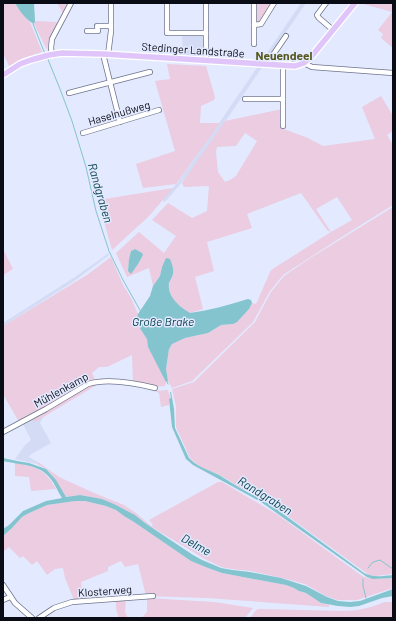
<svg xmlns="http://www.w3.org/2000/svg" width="396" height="621" font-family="Barlow,sans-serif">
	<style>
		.built { fill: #d3dbf5 }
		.green { fill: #ebcce0; fill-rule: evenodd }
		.water { fill: #84c4ce }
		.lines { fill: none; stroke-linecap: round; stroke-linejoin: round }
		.stream { stroke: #84c4ce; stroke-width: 1 }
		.minor-casing { stroke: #6e758c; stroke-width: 6 }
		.major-casing { stroke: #fff; stroke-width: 8 }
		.minor { stroke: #fff; stroke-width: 4.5 }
		.major { stroke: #dfc5fa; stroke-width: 5.5 }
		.labels { text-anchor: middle; stroke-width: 3; stroke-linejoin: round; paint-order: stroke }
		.street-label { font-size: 11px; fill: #0a0c15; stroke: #e3e9ff }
		.neighbourhood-label { font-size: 12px; font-weight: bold; fill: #56581d; stroke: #e3e9ff }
		.water-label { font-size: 12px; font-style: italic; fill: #003d45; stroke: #e3e9ff }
	</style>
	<rect width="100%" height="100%" fill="#e3e9ff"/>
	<g class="built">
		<polygon points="301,3 306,3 199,160 183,181 165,202 162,200 178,182 198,154"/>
		<polygon points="182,34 205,34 204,59 183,59"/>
		<polygon points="109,253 109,255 73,282 3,326 3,323 75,277"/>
		<polygon points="43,417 40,423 51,443 30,455 29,457 38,462 37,464 15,459 25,445 31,440 23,424 32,418 35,421"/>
	</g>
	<g class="green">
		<polygon points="3,3 15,3 18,8 30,22 42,52 23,58 9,66 3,53"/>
		<polygon points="57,3 70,3 64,15"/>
		<polygon points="256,3 273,3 260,23 258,23 256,22"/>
		<polygon points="360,3 393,3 393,48 381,38 383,34 378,30 392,12"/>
		<polygon points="35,21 56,22 58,24 49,40 47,50 34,24"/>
		<polygon points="167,64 206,66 215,97 214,100 201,106 200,123 220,123 176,184 143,188 136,164 175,151 155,81 170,79"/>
		<path d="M 381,96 L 393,116 L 393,131 L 387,135 L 393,145 L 393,205 L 340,238 L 283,275 L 270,291 L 253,322 L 192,381 L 172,388 L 168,381 L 166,369 L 169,349 L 172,344 L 185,338 L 208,333 L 221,325 L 233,324 L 249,309 L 252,303 L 256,304 L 271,270 L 331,232 L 327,230 L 301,193 L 247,214 L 252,228 L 207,242 L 214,271 L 195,277 L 203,309 L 190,313 C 180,307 167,297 169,284 C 170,280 172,278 173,275 C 174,271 172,266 171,262 L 162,267 L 160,276 L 153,286 L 149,268 L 127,277 L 116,253 L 139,232 L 164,253 L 176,236 L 152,220 L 168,203 L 192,218 L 207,211 L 209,186 L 184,187 L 182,183 L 225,121 L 282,109 L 281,128 L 308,138 L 323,146 L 375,139 L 362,107 ZM 245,133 L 257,141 L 236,176 L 230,180 L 225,182 L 218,172 L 216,152 L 217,147 L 236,146 ZM 337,197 L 352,220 L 331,232 L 316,209 ZM 135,249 L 138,251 L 128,271 L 129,259 L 131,251 Z"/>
		<polygon points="173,188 149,216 112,250 98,200"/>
		<polygon points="393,207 393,574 375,576 369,575 271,504 257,495 240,488 230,481 218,474 202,468 193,461 190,458 176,427 176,406 172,389 194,382 255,322 271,292 284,276 312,257"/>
		<polygon points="3,249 13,269 3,275"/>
		<polygon points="111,257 123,285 131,298 138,314 136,320 141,330 147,339 148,347 162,373 166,382 165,386 155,387 133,383 132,355 107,367 99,367 92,373 95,380 19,422 3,394 3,326 87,275"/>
		<polygon points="100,383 35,422 32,418 87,386"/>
		<polygon points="168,390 171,399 169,399 169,405 161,407 159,393 154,391"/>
		<path d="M 38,462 L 59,477 L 94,493 L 124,505 L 136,513 L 151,526 L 153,525 L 149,520 L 218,482 L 222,482 L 278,515 L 362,576 C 373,580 382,579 393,578 L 393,588 L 357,600 L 338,600 L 326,596 L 305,584 L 282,578 L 251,571 L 232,569 L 221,567 L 205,559 L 145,523 L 135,515 L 114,504 L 102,499 L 80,495 L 66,497 L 51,474 L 46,469 L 37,464 Z"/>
		<path d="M 15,463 C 36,467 45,469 56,489 L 31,491 L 29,477 L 15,476 Z"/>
		<polygon points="75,501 85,501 106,506 116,510 124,516 134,522 191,561 208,568 222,573 286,585 294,588 299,591 306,593 321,603 329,605 329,607 207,598 146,596 138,564 125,567 121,561 108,567 108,571 81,582 83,599 74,600 65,578 63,568 55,569 47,575 37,561 32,565 23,556 20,558 9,547 3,552 3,536 12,528 22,517 27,514 47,505"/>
		<polygon points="147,598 214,602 253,608 245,618 142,618 147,612"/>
		<polygon points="126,600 125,612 128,618 119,618 116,609 116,601"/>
		<path d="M 385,602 L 393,602 L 393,618 L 250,618 L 256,610 L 259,609 L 342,611 C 358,611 370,608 385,602 Z"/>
	</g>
	<g class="water">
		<path d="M 15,3 L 34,3 L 35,21 L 34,24 C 26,20 19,10 15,3 Z"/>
		<polygon points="135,249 142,253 143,255 138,264 131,274 128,271 129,259 131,251"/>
		<path d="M 166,258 L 170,259 C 172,263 174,270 173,274 C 172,278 170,280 169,283 C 167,297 180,307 190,313 C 210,310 229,305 248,299 L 251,300 L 252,303 L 249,309 L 237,322 L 233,324 L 221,325 L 208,333 L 185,338 L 172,344 L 169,349 L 166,369 L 168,381 L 166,382 L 148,347 L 147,339 L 141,330 L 136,320 L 138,314 L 150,296 L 153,286 L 160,276 L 162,267 Z"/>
		<path d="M 170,392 L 171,392 L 174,409 L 175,428 L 189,458 C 197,467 209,470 219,475 C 226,479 233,484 240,488 C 251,494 261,499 271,505 L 364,573 C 373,578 383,576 393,575 L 393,578 L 373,579 L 367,577 L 261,502 L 193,465 L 186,459 L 172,427 L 169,399 L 171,398 Z"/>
		<path d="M 3,458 L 17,461 L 29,463 L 46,469 L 56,480 L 66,497 L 80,495 L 102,499 L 114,504 L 135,515 L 145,523 L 193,555 L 202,560 L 221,568 L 232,570 L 250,572 L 281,578 L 306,586 L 327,597 L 338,601 L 350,602 L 360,601 L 393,589 L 393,596 L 382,598 L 359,606 L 350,607 L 338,606 L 321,603 L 306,593 L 299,591 L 294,588 L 286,585 L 222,573 L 208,568 L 191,561 L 134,522 L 124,516 L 116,510 L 106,506 L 85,501 L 75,501 L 47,505 L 27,514 L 22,517 L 12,528 L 3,536 L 3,529 L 9,525 L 23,511 L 46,501 L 62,498 C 58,492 55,484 50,478 C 39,464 20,465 3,461 Z"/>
	</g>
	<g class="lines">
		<g class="stream">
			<polyline points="33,24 45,54"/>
			<polyline points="47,57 60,89 72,121 86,167 96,211 109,251 123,280 141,312"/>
			<polyline points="166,380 168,384"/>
			<polyline points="368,568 373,562 380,560 393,569"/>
			<polyline points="363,579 363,586 366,598"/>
		</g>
		<defs>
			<g id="minor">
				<polyline points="167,3 167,33 206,33"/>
				<polyline points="206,3 206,61"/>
				<polyline points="254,3 254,44"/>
				<polyline points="326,3 317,15 319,18 333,30"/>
				<polyline points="254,25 261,24 274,3"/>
				<polyline points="87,31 98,31 97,26 111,26"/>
				<polyline points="103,54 120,122"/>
				<polyline points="52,55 51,48 52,39 71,3"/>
				<polyline points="108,55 111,31 111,3"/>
				<path d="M 272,57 C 280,60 289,63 297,56"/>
				<polyline points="304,63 312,67 393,73"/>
				<polyline points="266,65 286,36"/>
				<polyline points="69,93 150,72"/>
				<polyline points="245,99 283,99"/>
				<polyline points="283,126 283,66"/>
				<polyline points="83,133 159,110"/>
				<path d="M 3,432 L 46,409 L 88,384 C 107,378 135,383 155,388"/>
				<polyline points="3,585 15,603 32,618"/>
				<polyline points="3,600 10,597"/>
				<polyline points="39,618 54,608 72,602 153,596"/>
			</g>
			<polyline id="major" points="3,75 20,64 31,60 49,55 62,53 103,54 295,66 304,63 311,57 355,3"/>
		</defs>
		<use href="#minor" class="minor-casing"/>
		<use href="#major" class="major-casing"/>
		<use href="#minor" class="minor"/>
		<use href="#major" class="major"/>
	</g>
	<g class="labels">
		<g class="street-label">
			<text transform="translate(193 50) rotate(4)" y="4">Stedinger Landstraße</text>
			<text transform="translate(119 113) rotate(-16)" y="4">Haselnußweg</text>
			<text transform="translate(61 390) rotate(-29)" y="4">Mühlenkamp</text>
			<text transform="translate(105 591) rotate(-4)" y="4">Klosterweg</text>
		</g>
		<g class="neighbourhood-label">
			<text x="284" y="60">Neuendeel</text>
		</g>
		<g class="water-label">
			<text transform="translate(100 193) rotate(74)" y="4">Randgraben</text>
			<text x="163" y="326">Große Brake</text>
			<text transform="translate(265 496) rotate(32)" y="4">Randgraben</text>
			<text transform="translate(196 545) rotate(29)" y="4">Delme</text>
		</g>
	</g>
	<rect width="396" height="621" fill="none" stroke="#0a0c15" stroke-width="8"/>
</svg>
